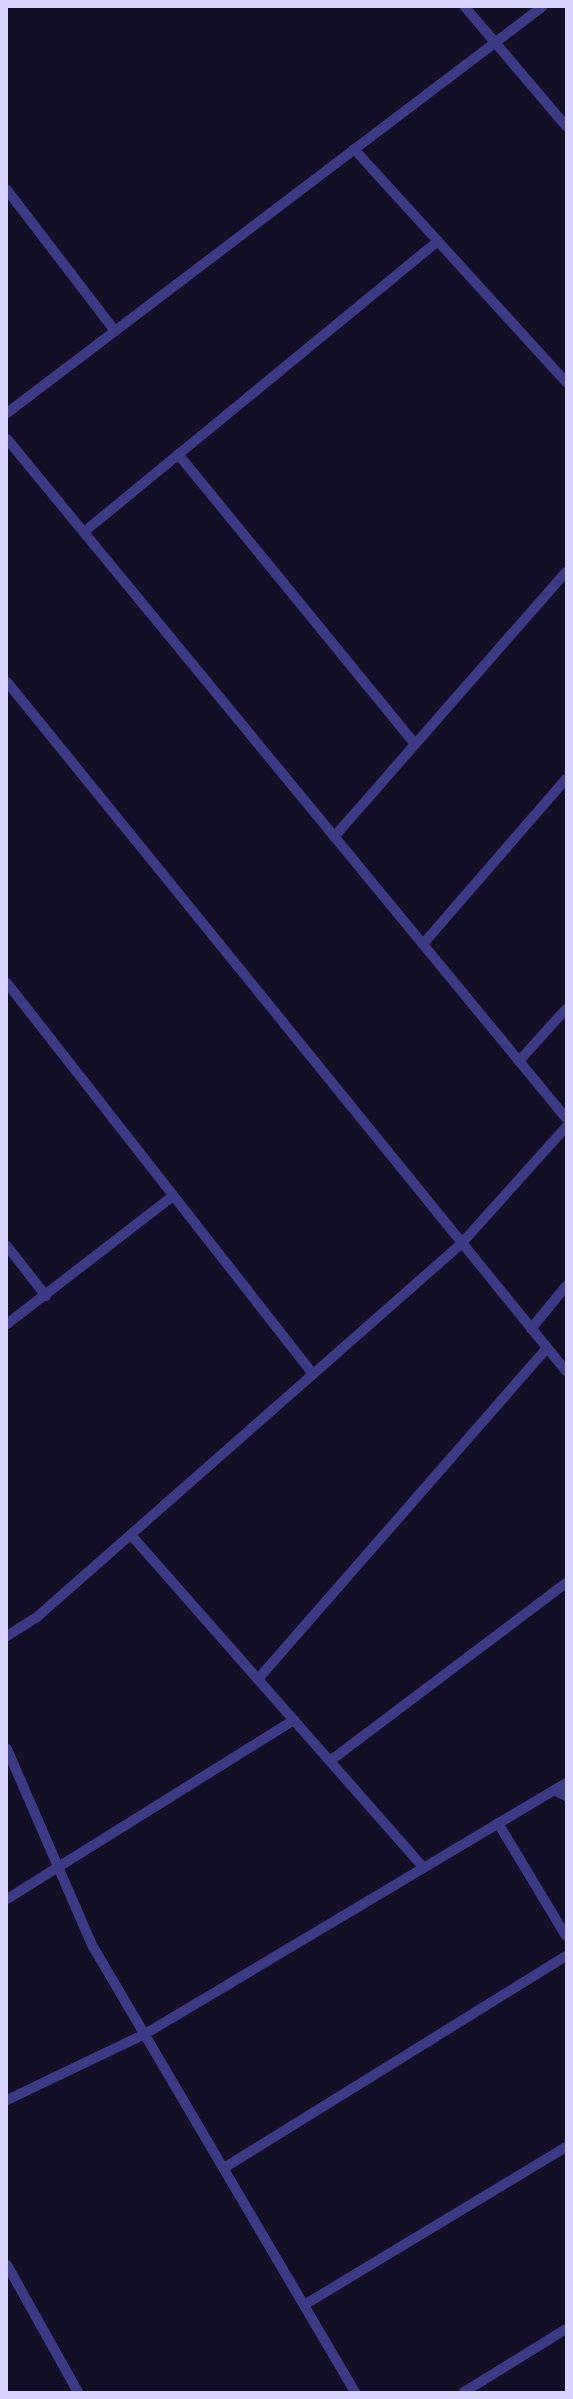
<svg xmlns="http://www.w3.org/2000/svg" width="573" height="2399" font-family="Barlow,sans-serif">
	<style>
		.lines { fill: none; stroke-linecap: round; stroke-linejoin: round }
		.minor { stroke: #3d3a85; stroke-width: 10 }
		.tertiary { stroke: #3d3a85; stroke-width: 10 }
	</style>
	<rect width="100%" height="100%" fill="#130f26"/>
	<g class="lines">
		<g class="minor">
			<polyline points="465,7 566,126"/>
			<polyline points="354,149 566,382"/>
			<polyline points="7,190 115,331"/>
			<polyline points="7,413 542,7"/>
			<polyline points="7,439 566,1118"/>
			<polyline points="178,454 415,744"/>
			<polyline points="84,532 438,241"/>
			<polyline points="7,682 566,1371"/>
			<polyline points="334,837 566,572"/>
			<polyline points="423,944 566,779"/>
			<polyline points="7,983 313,1374"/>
			<polyline points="519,1061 566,1009"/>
			<polyline points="7,1246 46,1296"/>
			<polyline points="7,1324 173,1196"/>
			<polyline points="531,1329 566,1286"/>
			<polyline points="131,1535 423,1867"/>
			<polyline points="258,1679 547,1348"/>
			<polyline points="7,1749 92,1945 355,2392"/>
			<polyline points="330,1761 566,1583"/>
			<polyline points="554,1790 566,1796"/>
			<polyline points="498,1823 566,1936"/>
			<polyline points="7,1899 294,1720"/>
			<polyline points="7,2100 145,2034 566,1783"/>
			<polyline points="224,2168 566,1956"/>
			<polyline points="7,2265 78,2392"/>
			<polyline points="304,2305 566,2147"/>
			<polyline points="464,2392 566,2329"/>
		</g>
		<polyline class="tertiary" points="7,1636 37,1617 461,1244 566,1127"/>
	</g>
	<rect width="573" height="2399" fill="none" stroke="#d9d4ff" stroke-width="16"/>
</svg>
